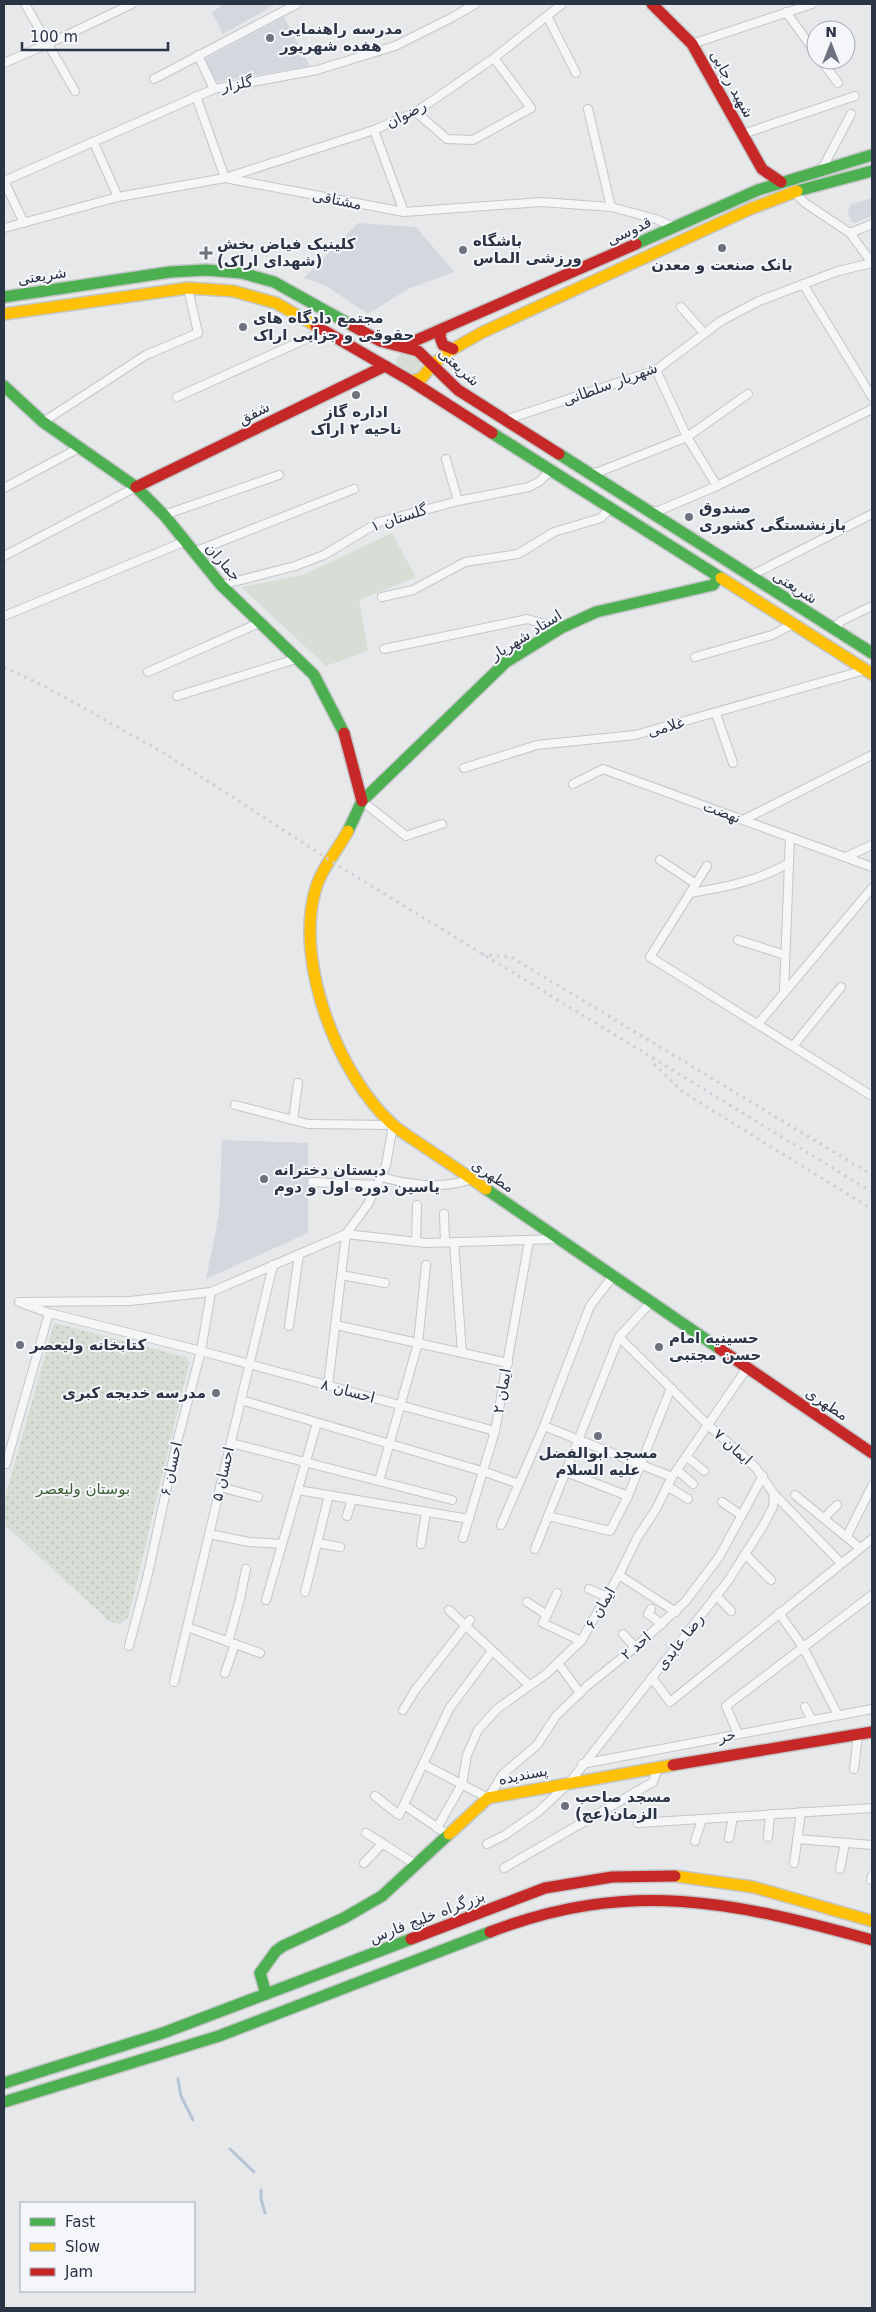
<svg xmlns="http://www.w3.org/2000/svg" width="876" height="2312" font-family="'DejaVu Sans',Vazirmatn,sans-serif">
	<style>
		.built { fill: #d4d7dd }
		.green { fill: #d6ded6 }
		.park { fill: url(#park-dots) }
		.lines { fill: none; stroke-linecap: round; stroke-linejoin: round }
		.stream { stroke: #b4c4d5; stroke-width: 3 }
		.street-casing { stroke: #c4c6c8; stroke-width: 10 }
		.fast-casing { stroke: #c4c6c8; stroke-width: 14 }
		.slow-casing { stroke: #c4c6c8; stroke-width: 14 }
		.jam-casing { stroke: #c4c6c8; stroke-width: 14 }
		.street { stroke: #f5f6f7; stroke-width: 8 }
		.fast { stroke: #4caf50; stroke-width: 11 }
		.slow { stroke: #ffc107; stroke-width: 11 }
		.jam { stroke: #c62828; stroke-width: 11 }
		.rail { stroke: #cecfd2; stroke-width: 3; stroke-dasharray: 2.5 5; stroke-linecap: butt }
		.poi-dot { fill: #6c737f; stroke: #f4f6f9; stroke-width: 2 }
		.labels { text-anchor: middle; stroke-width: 4; stroke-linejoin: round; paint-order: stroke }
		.poi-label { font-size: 15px; font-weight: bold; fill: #2b3445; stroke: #f4f6f9; text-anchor: start }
		.street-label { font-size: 15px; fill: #2b3445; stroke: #f4f6f9 }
		.park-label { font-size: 15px; fill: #3f6138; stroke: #f4f6f9 }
	</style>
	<defs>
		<pattern id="park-dots" width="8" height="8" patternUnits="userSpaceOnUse" patternTransform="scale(1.25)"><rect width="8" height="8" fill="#d6ded6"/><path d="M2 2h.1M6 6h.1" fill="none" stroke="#b8bfb9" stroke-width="1.8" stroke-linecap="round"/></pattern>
	</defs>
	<rect width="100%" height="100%" fill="#e6e8ea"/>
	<g class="built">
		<polygon points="223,4 276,4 223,34 212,13"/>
		<polygon points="284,17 310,66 215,82 204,61 205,59"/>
		<polygon points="872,198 872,216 854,223 852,222 847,212 851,205"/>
		<polygon points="358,223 416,227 454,272 408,289 368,314 325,285 304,278"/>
		<polygon points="222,1140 308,1143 308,1233 206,1279 219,1215"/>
	</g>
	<g class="green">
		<path d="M 402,354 C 411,353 419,358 422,367 L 420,373 L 411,375 L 397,366 L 396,358 Z"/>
		<polygon points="392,533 416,577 359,600 368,651 326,666 241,587 303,575"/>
	</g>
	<polygon class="park" points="54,1323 186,1357 189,1363 128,1618 119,1624 109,1621 4,1524 4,1501"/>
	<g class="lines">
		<g class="stream">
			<polyline points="178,2079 181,2096 193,2120"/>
			<polyline points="230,2149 254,2172"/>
			<polyline points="261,2190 261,2199 265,2213"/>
		</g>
		<defs>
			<g id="street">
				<polyline points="25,4 75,91"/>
				<polyline points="786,12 816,53"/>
				<polyline points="547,16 576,73"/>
				<polyline points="692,44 812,4"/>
				<polyline points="198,55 214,89"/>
				<polyline points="821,60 838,83"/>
				<polyline points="4,63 48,44 132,4"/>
				<polyline points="154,79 297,4"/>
				<polyline points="196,96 225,178 374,130 416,112 494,58 562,4"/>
				<polyline points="588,109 611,207"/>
				<polyline points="416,112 447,139 473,140 531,108 494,58"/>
				<polyline points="374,130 404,212"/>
				<polyline points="743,134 855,96"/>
				<polyline points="94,143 118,197"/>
				<polyline points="822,169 851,114"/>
				<polyline points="4,181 214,89 317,70 395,46 453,17 475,4"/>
				<polyline points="4,181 24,223"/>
				<polyline points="794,192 805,203 850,233 872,263"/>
				<polyline points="4,228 118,197 225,178 404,212 541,202 611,207 656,219 674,227"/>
				<polyline points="850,233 872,224"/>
				<polyline points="803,284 872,397"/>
				<polyline points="681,307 704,333"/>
				<polyline points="656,370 687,437 717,486"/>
				<polyline points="177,397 326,330"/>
				<polyline points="505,420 656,370 721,321 759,301 838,271 872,263"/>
				<polyline points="43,422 146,355 198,333 188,288"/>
				<polyline points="446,459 458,501"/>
				<polyline points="589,472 596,473 687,437 748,394"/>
				<polyline points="4,488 79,448"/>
				<polyline points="650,511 658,511 717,486 872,409"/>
				<polyline points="164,515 279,475"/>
				<polyline points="194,552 354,489"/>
				<polyline points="4,556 136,487"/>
				<polyline points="750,576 872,514"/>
				<polyline points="221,585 295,566 324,555 379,522 458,501 529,487 540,481 551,470"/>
				<polyline points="382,597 413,590 465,562 518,554 554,532 601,518 610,508"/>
				<polyline points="4,616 186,541"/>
				<polyline points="834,629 841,621 872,606"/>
				<polyline points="384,649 527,619 561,628"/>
				<polyline points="695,657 772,635 793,624"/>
				<polyline points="148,672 259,623"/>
				<polyline points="177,696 296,659"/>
				<polyline points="716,714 733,763"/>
				<polyline points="464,768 537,745 635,735 865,670"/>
				<polyline points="573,784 603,769 872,867"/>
				<polyline points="362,801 406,836 442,824"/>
				<polyline points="743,820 872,755"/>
				<polyline points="846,857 872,845"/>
				<polyline points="660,860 696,884"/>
				<polyline points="707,866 650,957 872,1096"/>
				<path d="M 690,893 C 726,887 758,881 789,863"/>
				<polyline points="738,940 785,955"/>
				<polyline points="784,992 790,837"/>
				<polyline points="758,1024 872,888"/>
				<polyline points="793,1046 841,987"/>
				<polyline points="293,1120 298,1083"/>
				<path d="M 381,1177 C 410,1185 442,1190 471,1179"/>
				<polyline points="312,1182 377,1185"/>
				<polyline points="444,1214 445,1242"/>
				<polyline points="416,1242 417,1205"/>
				<polyline points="454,1242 462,1353"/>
				<polyline points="341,1275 385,1283"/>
				<polyline points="19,1302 130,1301 211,1292 346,1234 368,1204 381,1177 386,1165 393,1125 308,1124 235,1105"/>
				<polyline points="24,1304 49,1313 201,1351 495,1431"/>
				<polyline points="336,1325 508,1363"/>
				<polyline points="289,1326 299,1254"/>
				<polyline points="619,1337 707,1424 756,1468 774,1494 841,1563"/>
				<polyline points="328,1386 346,1234 426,1243 560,1239"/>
				<polyline points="241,1400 485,1472 519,1484"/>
				<polyline points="544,1426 672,1477"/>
				<polyline points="231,1443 452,1500"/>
				<polyline points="686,1456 704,1471"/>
				<polyline points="6,1464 49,1313"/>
				<polyline points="677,1470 693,1484"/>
				<polyline points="566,1472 628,1496"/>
				<polyline points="379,1481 418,1343 426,1265"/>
				<polyline points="667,1486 688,1499"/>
				<polyline points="220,1487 258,1497"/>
				<polyline points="298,1490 469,1519"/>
				<polyline points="795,1495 860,1548"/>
				<polyline points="722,1502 741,1515"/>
				<polyline points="347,1516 352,1499"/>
				<polyline points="548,1516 610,1531 628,1496 671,1388"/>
				<polyline points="824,1518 837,1505"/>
				<polyline points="501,1525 544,1426 590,1306 613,1276"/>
				<polyline points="209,1534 249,1542 282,1544"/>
				<polyline points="847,1536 872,1486"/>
				<polyline points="463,1538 495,1431 529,1241"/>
				<polyline points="317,1543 340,1547"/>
				<polyline points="421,1544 426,1512"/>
				<polyline points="535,1549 619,1337 651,1302"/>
				<polyline points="745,1554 771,1580"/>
				<polyline points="619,1575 676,1612"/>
				<polyline points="589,1589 607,1597"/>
				<polyline points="305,1592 329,1495"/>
				<polyline points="557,1593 543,1623 581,1641"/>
				<polyline points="716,1595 731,1611"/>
				<polyline points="266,1600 317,1423"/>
				<polyline points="527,1602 547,1615"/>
				<polyline points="651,1609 648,1614 662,1624"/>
				<polyline points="449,1610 529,1685"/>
				<polyline points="779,1613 803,1647 838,1715"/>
				<polyline points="187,1627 260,1653"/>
				<polyline points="623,1634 635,1647"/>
				<polyline points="228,1642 240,1599 246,1569"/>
				<polyline points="129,1646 147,1578 176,1446 201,1351 211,1292"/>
				<polyline points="558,1663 580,1693"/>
				<polyline points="225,1673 235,1644"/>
				<polyline points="652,1678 670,1702 872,1539"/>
				<polyline points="174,1682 273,1265"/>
				<polyline points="805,1707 812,1720"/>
				<polyline points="403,1710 416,1689 470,1620"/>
				<polyline points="738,1734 726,1706 872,1595"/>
				<polyline points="423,1764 488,1798 503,1774 537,1745 556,1716 587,1686 639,1644 685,1602 719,1557 763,1476"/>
				<polyline points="582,1764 872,1709"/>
				<polyline points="854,1769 858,1735"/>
				<polyline points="375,1796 399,1815 449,1709 492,1651"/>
				<polyline points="404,1805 447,1834"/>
				<polyline points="638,1823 872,1808"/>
				<polyline points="437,1828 462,1784 467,1755 478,1730 497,1709 546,1674 581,1641 619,1575 637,1538 656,1509 672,1477 747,1368"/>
				<polyline points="366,1833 415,1864"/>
				<polyline points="768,1837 770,1814"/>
				<polyline points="729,1838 733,1817"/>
				<polyline points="797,1839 872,1845"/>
				<polyline points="695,1841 702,1819"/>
				<polyline points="487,1844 505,1835 538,1812 570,1782 728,1581 763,1526 773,1507 774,1494"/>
				<polyline points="364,1863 382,1844"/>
				<polyline points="794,1863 801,1812"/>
				<polyline points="504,1868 653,1782 658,1767"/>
				<polyline points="840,1869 845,1843"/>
				<polyline points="871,1880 872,1876"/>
			</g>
			<g id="fast">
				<polyline points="797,191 872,171"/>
				<polyline points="636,244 758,190 872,155"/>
				<polyline points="4,297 170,272 206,270 242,273 274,282 353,326"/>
				<polyline points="4,386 43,422 136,487 164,515 221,585 314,675 344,733"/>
				<polyline points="492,433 721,578"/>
				<polyline points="559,454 872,653"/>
				<polyline points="348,831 362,801 506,662 561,628 596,612 713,585 719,577"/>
				<polyline points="486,1189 720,1349"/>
				<polyline points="266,1994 260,1973 276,1951 283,1946 344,1918 382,1896 449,1834"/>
				<polyline points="4,2083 163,2033 411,1939"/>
				<polyline points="4,2102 219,2036 490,1932"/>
			</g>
			<g id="slow">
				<polyline points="4,314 188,288 233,291 276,303 316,326"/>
				<polyline points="411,381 422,378 432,365 453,349 481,333 750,209 797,191"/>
				<polyline points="721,578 872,674"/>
				<path d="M 348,831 C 337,851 321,869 315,891 C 295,964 338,1074 392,1124 C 401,1132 413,1139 423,1146 C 444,1160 465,1174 486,1189"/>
				<polyline points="449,1834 488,1798 673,1765"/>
				<polyline points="675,1876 753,1887 872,1921"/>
			</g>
			<g id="jam">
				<polyline points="652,4 692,44 762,169 781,182"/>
				<polyline points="316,326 411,381 492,433"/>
				<polyline points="353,326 380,341 418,351 458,390 559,454"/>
				<polyline points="441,331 440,337 443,345 453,349"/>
				<polyline points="403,346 636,244"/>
				<polyline points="136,487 385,366"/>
				<polyline points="344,733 362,801"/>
				<polyline points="720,1349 872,1453"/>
				<polyline points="673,1765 872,1732"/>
				<path d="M 490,1932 C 630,1878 734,1902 872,1940"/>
				<polyline points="411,1939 545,1888 612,1877 675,1876"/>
			</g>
		</defs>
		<use href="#street" class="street-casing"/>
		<use href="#fast" class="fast-casing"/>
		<use href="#slow" class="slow-casing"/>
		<use href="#jam" class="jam-casing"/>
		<use href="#street" class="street"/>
		<use href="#fast" class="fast"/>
		<use href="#slow" class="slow"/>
		<use href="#jam" class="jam"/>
		<g class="rail">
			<polyline points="4,667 46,687 169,756 342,868 872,1192"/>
			<polyline points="482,954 511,957 872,1175"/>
			<polyline points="654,1064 684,1093 872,1209"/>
		</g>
	</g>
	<g class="poi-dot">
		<circle cx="270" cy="38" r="5"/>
		<circle cx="722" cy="248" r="5"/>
		<circle cx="463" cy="250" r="5"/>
		<path d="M203.5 245.5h5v5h5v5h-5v5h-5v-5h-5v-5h5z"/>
		<circle cx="243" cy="327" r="5"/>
		<circle cx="356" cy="395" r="5"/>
		<circle cx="689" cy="517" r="5"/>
		<circle cx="264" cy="1179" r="5"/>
		<circle cx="20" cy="1345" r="5"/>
		<circle cx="659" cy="1347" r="5"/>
		<circle cx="216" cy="1393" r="5"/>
		<circle cx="598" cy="1436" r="5"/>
		<circle cx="565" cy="1806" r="5"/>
	</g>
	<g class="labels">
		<g class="poi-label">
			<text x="280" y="34">مدرسه راهنمایی<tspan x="280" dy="17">هفده شهریور</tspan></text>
			<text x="473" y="246">باشگاه<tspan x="473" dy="17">ورزشی الماس</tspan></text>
			<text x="217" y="249">کلینیک فیاض بخش<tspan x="217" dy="17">(شهدای اراک)</tspan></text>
			<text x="722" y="270" text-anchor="middle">بانک صنعت و معدن</text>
			<text x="253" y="323">مجتمع دادگاه های<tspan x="253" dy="17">حقوقی و جزایی اراک</tspan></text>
			<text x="356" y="417" text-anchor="middle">اداره گاز<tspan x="356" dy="17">ناحیه ۲ اراک</tspan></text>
			<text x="699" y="513">صندوق<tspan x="699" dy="17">بازنشستگی کشوری</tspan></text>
			<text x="274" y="1175">دبستان دخترانه<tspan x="274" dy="17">یاسین دوره اول و دوم</tspan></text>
			<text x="669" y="1343">حسینیه امام<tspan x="669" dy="17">حسن مجتبی</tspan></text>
			<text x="30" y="1350">کتابخانه ولیعصر</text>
			<text x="206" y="1398" text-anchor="end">مدرسه خدیجه کبری</text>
			<text x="598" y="1458" text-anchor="middle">مسجد ابوالفضل<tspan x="598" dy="17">علیه السلام</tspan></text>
			<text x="575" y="1802">مسجد صاحب<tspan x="575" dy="17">الزمان(عج)</tspan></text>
		</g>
		<g class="street-label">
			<text transform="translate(237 84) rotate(-10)" y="5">گلزار</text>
			<text transform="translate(732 84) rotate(61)" y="5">شهید رجایی</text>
			<text transform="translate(406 114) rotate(-27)" y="5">رضوان</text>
			<text transform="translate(337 200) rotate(11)" y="5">مشتاقی</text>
			<text transform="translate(629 231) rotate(-25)" y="5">قدوسی</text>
			<text transform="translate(42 276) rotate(-9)" y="5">شریعتی</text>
			<text transform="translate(459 367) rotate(42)" y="5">شریعتی</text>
			<text transform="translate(610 384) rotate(-20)" y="5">شهریار سلطانی</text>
			<text transform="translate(254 413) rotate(-26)" y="5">شفق</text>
			<text transform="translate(399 518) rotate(-18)" y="5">گلستان ۱</text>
			<text transform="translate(223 562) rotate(49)" y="5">جماران</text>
			<text transform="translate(795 587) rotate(32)" y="5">شریعتی</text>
			<text transform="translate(526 635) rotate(-32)" y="5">استاد شهریار</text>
			<text transform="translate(666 727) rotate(-15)" y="5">غلامی</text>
			<text transform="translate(722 812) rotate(20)" y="5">نهضت</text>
			<text transform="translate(493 1176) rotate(34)" y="5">مطهری</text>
			<text transform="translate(348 1391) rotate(15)" y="5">احسان ۸</text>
			<text transform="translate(502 1391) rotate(-80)" y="5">ایمان ۲</text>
			<text transform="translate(827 1404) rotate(34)" y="5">مطهری</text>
			<text transform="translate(733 1447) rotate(42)" y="5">ایمان ۷</text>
			<text transform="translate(171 1469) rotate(-77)" y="5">احسان ۶</text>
			<text transform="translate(223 1474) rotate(-77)" y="5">احسان ۵</text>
			<text transform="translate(600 1608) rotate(-60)" y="5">ایمان ۶</text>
			<text transform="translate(680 1642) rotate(-52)" y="5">رضا عابدی</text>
			<text transform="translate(636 1646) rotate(-40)" y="5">احد ۲</text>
			<text transform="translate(727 1736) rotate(-11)" y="5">حر</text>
			<text transform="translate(523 1775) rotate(-11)" y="5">پسندیده</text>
			<text transform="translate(427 1917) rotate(-21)" y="5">بزرگراه خلیج فارس</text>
		</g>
		<g class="park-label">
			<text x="83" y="1494">بوستان ولیعصر</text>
		</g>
	</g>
	<rect width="876" height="2312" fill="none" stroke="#2b3445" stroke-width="10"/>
	<rect x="20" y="2202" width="175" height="90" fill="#f4f6f9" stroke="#a4a8b1"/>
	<rect x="30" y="2218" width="25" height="8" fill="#4caf50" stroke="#a4a8b1"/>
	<text x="65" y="2227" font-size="15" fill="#2b3445">Fast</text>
	<rect x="30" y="2243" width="25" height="8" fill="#ffc107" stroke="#a4a8b1"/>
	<text x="65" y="2252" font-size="15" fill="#2b3445">Slow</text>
	<rect x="30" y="2268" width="25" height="8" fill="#c62828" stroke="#a4a8b1"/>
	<text x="65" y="2277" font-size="15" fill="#2b3445">Jam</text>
	<g transform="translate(831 45)"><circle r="24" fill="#f4f6f9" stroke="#a4a8b1"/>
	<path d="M0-4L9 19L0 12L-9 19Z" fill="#6c737f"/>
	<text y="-8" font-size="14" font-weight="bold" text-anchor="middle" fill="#2b3445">N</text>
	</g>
	<path d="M22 42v8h146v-8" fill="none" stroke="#2b3445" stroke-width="2.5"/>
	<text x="30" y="42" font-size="15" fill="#2b3445" stroke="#f4f6f9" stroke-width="4" paint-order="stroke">100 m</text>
</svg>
